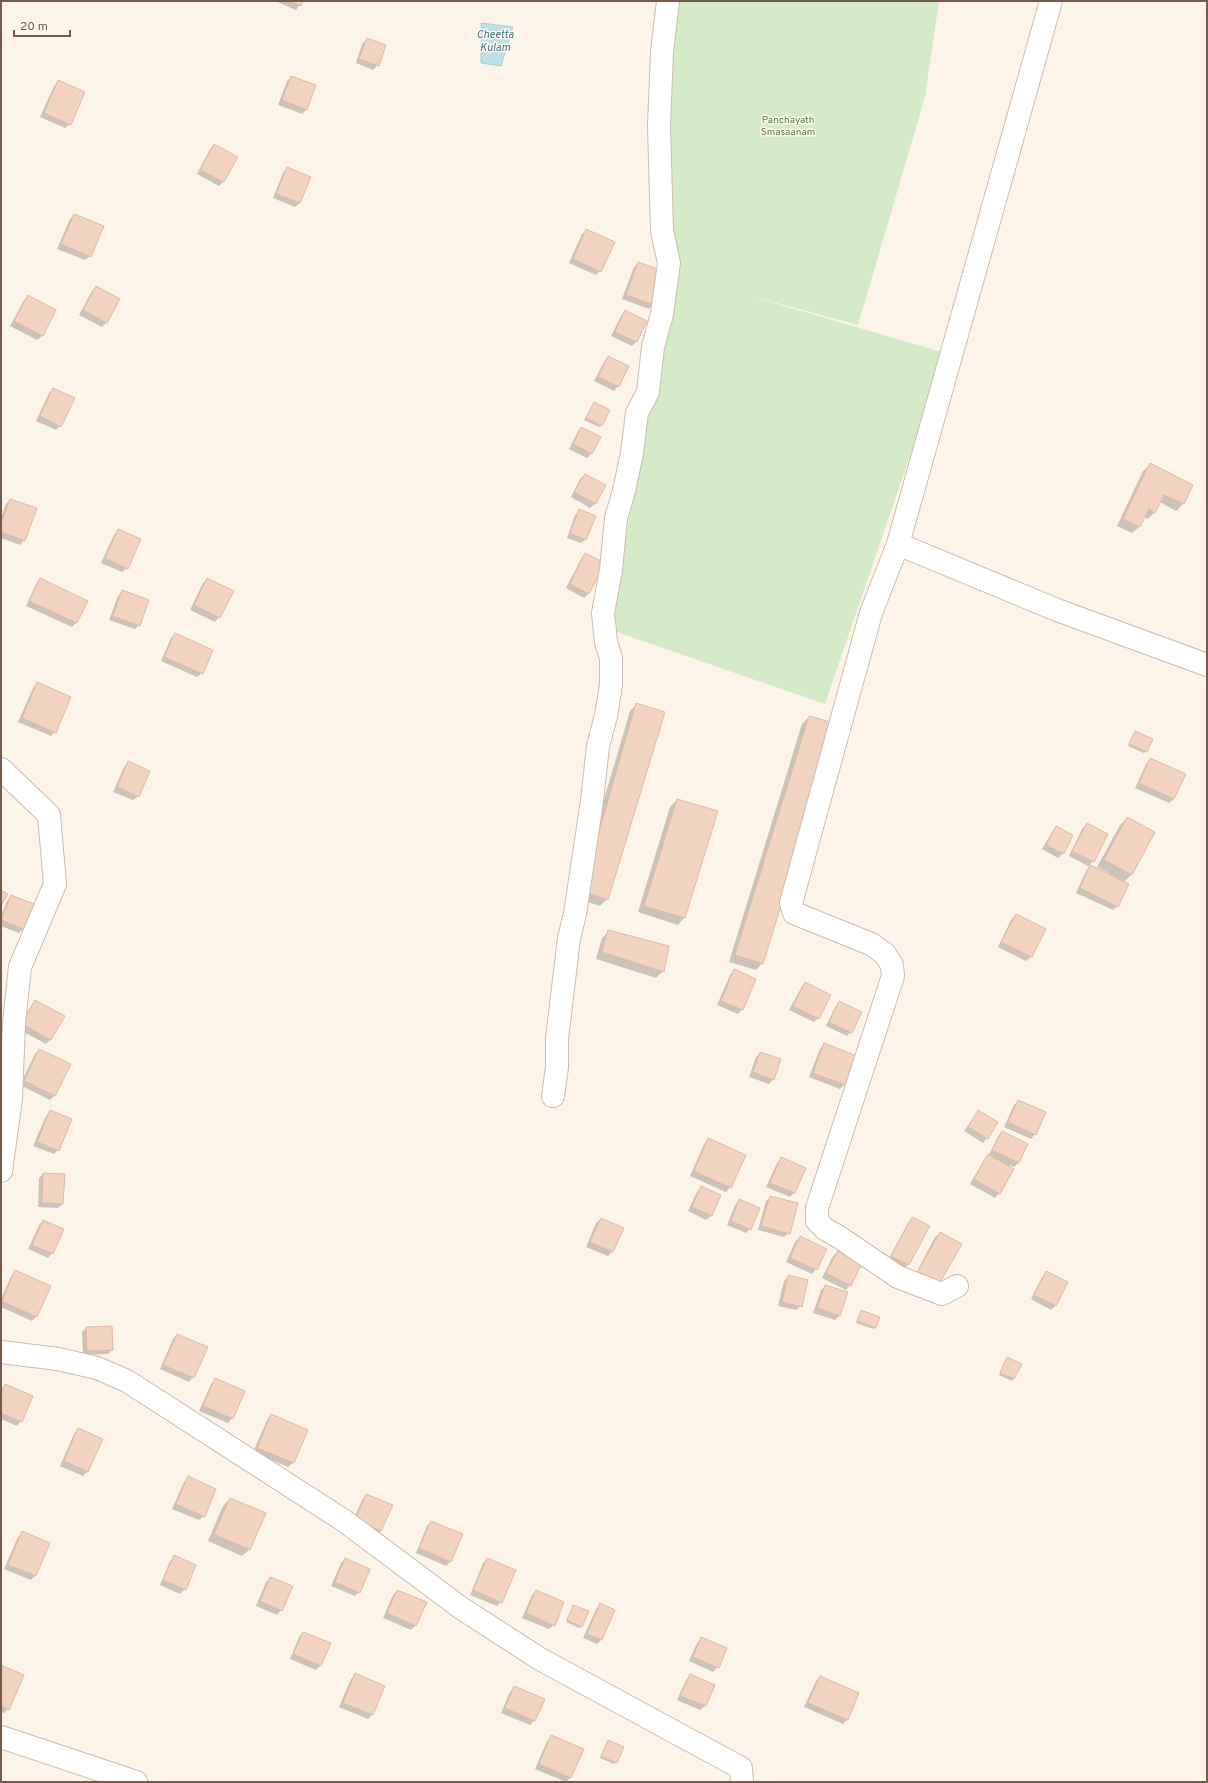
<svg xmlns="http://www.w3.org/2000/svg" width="1208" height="1783" font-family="Overpass,sans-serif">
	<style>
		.green { fill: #d5eac6 }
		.water { fill: #bde0e6; stroke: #a3d0d7 }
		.shadow { fill: #0003 }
		.building { fill: #f1d3c0; stroke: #e3baa1 }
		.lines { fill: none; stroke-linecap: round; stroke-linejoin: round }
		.minor-casing { stroke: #cebcae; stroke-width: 24 }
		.minor { stroke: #fff; stroke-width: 22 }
		.labels { text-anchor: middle; stroke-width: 3; stroke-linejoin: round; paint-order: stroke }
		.park-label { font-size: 10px; fill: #557b44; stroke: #fff8ef }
		.water-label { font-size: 11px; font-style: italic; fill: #437782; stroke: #fff8ef }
	</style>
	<rect width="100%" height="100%" fill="#fcf4e8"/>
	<polygon class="green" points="678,1 939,1 925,97 858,325 743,294 945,353 825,704 608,629 676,275 661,96"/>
	<polygon class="water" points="481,23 513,27 501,66 481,63"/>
	<g class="shadow">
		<polygon points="275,1 302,1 296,10"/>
		<polygon points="367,39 378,65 373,70 356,63 362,44"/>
		<polygon points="291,77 315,86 306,110 302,114 278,105 287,81"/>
		<polygon points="59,81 70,124 65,128 40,117 54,86"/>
		<polygon points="214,145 223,182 219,186 197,174 210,149"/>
		<polygon points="287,168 300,203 295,207 273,198 283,173"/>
		<polygon points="74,215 90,256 85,260 57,249 70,219"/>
		<polygon points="587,230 600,271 596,275 569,263 582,234"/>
		<polygon points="638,263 653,304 649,309 622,299 634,267"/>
		<polygon points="96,287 119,299 106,323 102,327 79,315 92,291"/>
		<polygon points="28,296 55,311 42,336 37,340 10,326 24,300"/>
		<polygon points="625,311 646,322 636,342 632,346 611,336 621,316"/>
		<polygon points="608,357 618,386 614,391 594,381 604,362"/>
		<polygon points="54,389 60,426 56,430 36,421 49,393"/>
		<polygon points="594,403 601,425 599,427 584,420"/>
		<polygon points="581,428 591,454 587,458 569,449 577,433"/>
		<polygon points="1150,465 1192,485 1183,504 1176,511 1160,502 1155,512 1148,519 1144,517 1139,527 1132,533 1117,526 1143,471"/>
		<polygon points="585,475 605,486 595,504 590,508 571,497 580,479"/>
		<polygon points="10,500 24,540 20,545 1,538 1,518 6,504"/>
		<polygon points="580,511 586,539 581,543 567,538 575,515"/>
		<polygon points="118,530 127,568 122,572 101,563 114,535"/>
		<polygon points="585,555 589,593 584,598 566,588 581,559"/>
		<polygon points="208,579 219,617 215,622 190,610 203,583"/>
		<polygon points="40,580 76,623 72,627 26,606 36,584"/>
		<polygon points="122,592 139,625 135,629 109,620 118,596"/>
		<polygon points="176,634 202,673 197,677 161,661 171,638"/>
		<polygon points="37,683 55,732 51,736 18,722 33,688"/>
		<polygon points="637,704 607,899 600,906 575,898 630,711"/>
		<polygon points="809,717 762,963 756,970 729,962 802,724"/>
		<polygon points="1135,732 1146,751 1144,753 1128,746"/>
		<polygon points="1151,759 1185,775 1174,799 1169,803 1135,788 1146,764"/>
		<polygon points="128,762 138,796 133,800 113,792 124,767"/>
		<polygon points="677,800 684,918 678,925 638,912 670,807"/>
		<polygon points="1127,818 1154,833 1131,875 1124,882 1117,906 1113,910 1076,893 1086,871 1090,867 1069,856 1082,829 1087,824 1093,861 1089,866 1109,875 1110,874 1097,867 1120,825"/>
		<polygon points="1056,827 1063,853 1058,858 1042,849 1052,832"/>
		<polygon points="11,897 23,929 19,933 1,926 1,916 7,901"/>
		<polygon points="1016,915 1044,930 1031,957 1026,961 998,947 1011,920"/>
		<polygon points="609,931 663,971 656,978 596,959 602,938"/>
		<polygon points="735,970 755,979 742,1010 738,1014 717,1005 730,975"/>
		<polygon points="805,983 818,1018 814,1022 789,1010 801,988"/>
		<polygon points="35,1001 63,1016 50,1040 46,1044 18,1029 31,1006"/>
		<polygon points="839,1003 851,1032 847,1036 826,1026 835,1007"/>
		<polygon points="824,1044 844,1085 840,1089 809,1077 820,1049"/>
		<polygon points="39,1050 54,1096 50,1100 20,1085 35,1054"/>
		<polygon points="761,1053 773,1079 769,1084 749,1077 756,1057"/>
		<polygon points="1018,1101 1035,1134 1031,1139 1004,1127 1014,1105"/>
		<polygon points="50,1111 58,1150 54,1154 33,1146 46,1116"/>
		<polygon points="978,1111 987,1138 983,1143 964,1131"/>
		<polygon points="1002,1132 1027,1145 1018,1163 1014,1167 1010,1165 999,1193 995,1198 970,1184 984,1160 989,1155 998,1136"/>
		<polygon points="709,1139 730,1187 726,1192 690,1176 704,1144"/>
		<polygon points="781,1158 804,1168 794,1193 790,1197 766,1187 777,1163"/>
		<polygon points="43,1174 62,1204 58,1208 38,1207 39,1178"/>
		<polygon points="702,1187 720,1196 711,1216 706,1220 688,1211 697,1192"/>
		<polygon points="770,1197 789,1233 784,1237 758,1230 766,1201"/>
		<polygon points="740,1200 750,1229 746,1233 727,1225 735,1205"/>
		<polygon points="912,1218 908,1265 904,1269 888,1260 908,1223"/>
		<polygon points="601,1219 612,1252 608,1256 586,1247 596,1223"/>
		<polygon points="43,1221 52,1253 48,1258 28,1249 39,1225"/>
		<polygon points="940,1233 960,1244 913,1279 935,1237"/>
		<polygon points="800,1237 816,1269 812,1274 786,1262 795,1242"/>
		<polygon points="838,1252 850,1285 846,1290 822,1278 833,1256"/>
		<polygon points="15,1272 37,1316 32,1321 1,1307 1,1299 11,1276"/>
		<polygon points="1047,1272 1056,1305 1051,1310 1031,1299 1042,1277"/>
		<polygon points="788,1277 801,1306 796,1310 778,1306 784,1281"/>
		<polygon points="825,1286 840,1315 835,1320 813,1313 821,1290"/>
		<polygon points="861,1311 875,1327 873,1329 856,1323"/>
		<polygon points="86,1328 112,1350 108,1354 83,1355 82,1332"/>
		<polygon points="177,1335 193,1377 189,1382 160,1369 173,1339"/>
		<polygon points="1007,1358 1020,1364 1012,1381 999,1375"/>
		<polygon points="215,1380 232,1418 228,1423 199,1411 211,1384"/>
		<polygon points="5,1385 21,1421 17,1426 1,1419 1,1390"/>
		<polygon points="271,1415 307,1430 293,1463 288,1467 253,1452 267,1420"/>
		<polygon points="78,1429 88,1471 83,1476 60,1466 74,1434"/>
		<polygon points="188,1478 204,1516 199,1520 172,1509 184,1482"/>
		<polygon points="366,1495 391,1506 381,1531 376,1535 351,1525 362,1500"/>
		<polygon points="230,1499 249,1550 242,1556 208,1541 223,1506"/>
		<polygon points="431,1522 450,1562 446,1566 416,1553 427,1526"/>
		<polygon points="23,1532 49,1543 35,1576 31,1580 4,1569 18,1537"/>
		<polygon points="174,1556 185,1589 180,1594 160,1585 170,1561"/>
		<polygon points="345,1559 359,1592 355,1596 331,1586 341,1563"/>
		<polygon points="487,1559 501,1602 497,1606 470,1595 483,1563"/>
		<polygon points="270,1578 281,1610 277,1615 256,1606 266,1582"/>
		<polygon points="397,1591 416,1625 411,1630 383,1618 393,1595"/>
		<polygon points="536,1591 554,1625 549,1629 522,1618 532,1595"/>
		<polygon points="600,1605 614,1611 601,1640 597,1644 583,1638 596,1609"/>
		<polygon points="574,1606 581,1627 579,1628 566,1622"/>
		<polygon points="303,1633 329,1644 320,1666 316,1670 290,1659 299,1637"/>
		<polygon points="702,1638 718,1667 713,1672 689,1661 697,1643"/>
		<polygon points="1,1666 8,1709 4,1713 1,1712"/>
		<polygon points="356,1675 384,1687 372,1715 368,1719 339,1707 351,1679"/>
		<polygon points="690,1675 713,1686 705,1706 700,1710 677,1700 686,1680"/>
		<polygon points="820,1677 858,1693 847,1720 843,1724 804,1707 816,1681"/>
		<polygon points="515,1687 534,1721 530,1725 501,1713 510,1692"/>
		<polygon points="552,1736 582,1749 570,1778 566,1782 535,1769 547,1741"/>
		<polygon points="608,1741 616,1762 614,1764 600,1758"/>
	</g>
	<g class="building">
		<polygon points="289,1 303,1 301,6"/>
		<polygon points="367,38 386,45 379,66 359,59"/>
		<polygon points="291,76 316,85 307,110 282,100"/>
		<polygon points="58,80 85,92 71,125 44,113"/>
		<polygon points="214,144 238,157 224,182 200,170"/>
		<polygon points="287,167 311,177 300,203 276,194"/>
		<polygon points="74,214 104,226 91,257 61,244"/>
		<polygon points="586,229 615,242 601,272 573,259"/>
		<polygon points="638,262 666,272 654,305 626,295"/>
		<polygon points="96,286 120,299 107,323 83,310"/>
		<polygon points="28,295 56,310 43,336 14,321"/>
		<polygon points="625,310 647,321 637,342 615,332"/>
		<polygon points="608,356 629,366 619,387 598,377"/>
		<polygon points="53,388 75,398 61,427 40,416"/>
		<polygon points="594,402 610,410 602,426 586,418"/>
		<polygon points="581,427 601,437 592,454 573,444"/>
		<polygon points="1150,463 1193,485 1184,504 1164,495 1155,513 1149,509 1140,527 1123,519"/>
		<polygon points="585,474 606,485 596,504 574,492"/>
		<polygon points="10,499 37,508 25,541 1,532 1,524"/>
		<polygon points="579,509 596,516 586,540 570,533"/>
		<polygon points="118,529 141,539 128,569 105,558"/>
		<polygon points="585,553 605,563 589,594 570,584"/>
		<polygon points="40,578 88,601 77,623 29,601"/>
		<polygon points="207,578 234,591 220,618 194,605"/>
		<polygon points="122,590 149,600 140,626 113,616"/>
		<polygon points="175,633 213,650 203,674 164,657"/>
		<polygon points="37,682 71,697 56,733 22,718"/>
		<polygon points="636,703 665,712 608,900 582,891"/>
		<polygon points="809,716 837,724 763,964 735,955"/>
		<polygon points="1135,731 1153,739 1147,752 1129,744"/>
		<polygon points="1150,758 1186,774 1174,799 1139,783"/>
		<polygon points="128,761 150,771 139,797 117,787"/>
		<polygon points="677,799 718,811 685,918 644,906"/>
		<polygon points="1127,817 1155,832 1132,875 1104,860"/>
		<polygon points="1087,823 1108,834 1094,862 1072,851"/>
		<polygon points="1056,826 1073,835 1064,854 1046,845"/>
		<polygon points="1090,865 1129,884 1118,907 1080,888"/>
		<polygon points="1,890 8,894 1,906"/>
		<polygon points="11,895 34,904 24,929 1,920"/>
		<polygon points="1016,914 1046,929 1032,957 1001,942"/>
		<polygon points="608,930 669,946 664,972 602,952"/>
		<polygon points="734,969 756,979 743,1010 721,1001"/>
		<polygon points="805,982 831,995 819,1019 793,1006"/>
		<polygon points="35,1000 65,1016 51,1040 22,1024"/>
		<polygon points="839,1001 862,1012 852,1033 829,1022"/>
		<polygon points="824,1043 857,1056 845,1085 813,1073"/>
		<polygon points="39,1049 71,1064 55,1096 24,1081"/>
		<polygon points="760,1052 781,1059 774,1080 753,1072"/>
		<polygon points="1018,1100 1046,1112 1036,1135 1008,1122"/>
		<polygon points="50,1110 72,1119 59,1151 37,1142"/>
		<polygon points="978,1110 998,1122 988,1139 968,1127"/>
		<polygon points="1002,1131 1028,1144 1019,1163 992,1150"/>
		<polygon points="708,1138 746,1155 731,1188 694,1171"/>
		<polygon points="988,1154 1014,1169 1000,1194 974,1179"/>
		<polygon points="781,1157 806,1168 795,1193 770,1183"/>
		<polygon points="43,1173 65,1174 63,1204 42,1203"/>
		<polygon points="701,1186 721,1195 712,1216 692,1207"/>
		<polygon points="770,1196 798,1203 790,1234 761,1226"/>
		<polygon points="739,1199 760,1208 751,1230 731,1221"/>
		<polygon points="912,1217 930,1226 909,1265 891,1256"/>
		<polygon points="601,1218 624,1228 613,1252 590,1242"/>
		<polygon points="43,1220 64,1229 53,1254 32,1245"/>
		<polygon points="940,1232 962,1244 938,1286 916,1274"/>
		<polygon points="800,1236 827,1249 817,1270 790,1258"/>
		<polygon points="838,1251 862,1263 851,1286 826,1273"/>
		<polygon points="15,1270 51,1286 37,1317 2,1301"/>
		<polygon points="1046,1271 1068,1282 1056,1306 1034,1295"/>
		<polygon points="788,1275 808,1280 802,1307 782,1302"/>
		<polygon points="825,1285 848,1292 840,1316 817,1308"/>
		<polygon points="861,1310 880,1317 876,1328 857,1321"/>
		<polygon points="112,1326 113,1350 87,1351 86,1327"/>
		<polygon points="177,1334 208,1347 194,1378 163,1365"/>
		<polygon points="1007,1357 1022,1364 1014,1379 1000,1373"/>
		<polygon points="215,1378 245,1391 233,1419 203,1406"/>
		<polygon points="5,1384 33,1396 22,1422 1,1413 1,1394"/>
		<polygon points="271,1414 308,1430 294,1463 257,1448"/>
		<polygon points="78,1428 103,1439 88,1472 64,1461"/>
		<polygon points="188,1476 216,1489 205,1517 176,1504"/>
		<polygon points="366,1494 393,1505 381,1531 355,1520"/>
		<polygon points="230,1498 266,1513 250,1550 214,1534"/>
		<polygon points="431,1521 463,1534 451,1562 419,1548"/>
		<polygon points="22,1531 50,1543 36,1576 8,1565"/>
		<polygon points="174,1555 196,1565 186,1590 163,1580"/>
		<polygon points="345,1558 370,1569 360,1593 335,1582"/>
		<polygon points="487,1558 516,1570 502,1603 473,1590"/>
		<polygon points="270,1577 293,1586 282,1611 260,1601"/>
		<polygon points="397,1590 427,1602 416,1626 387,1613"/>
		<polygon points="536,1590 564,1602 555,1626 526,1613"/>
		<polygon points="600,1603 615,1610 602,1640 587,1634"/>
		<polygon points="573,1605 589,1611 582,1627 567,1620"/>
		<polygon points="303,1632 331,1643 321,1666 293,1654"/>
		<polygon points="701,1637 727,1648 719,1668 693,1657"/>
		<polygon points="1,1665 24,1675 9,1710 1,1706"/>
		<polygon points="355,1673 385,1686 373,1715 343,1703"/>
		<polygon points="690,1674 715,1685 706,1706 680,1696"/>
		<polygon points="820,1676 859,1693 848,1720 808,1703"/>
		<polygon points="514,1686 545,1699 535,1721 505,1708"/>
		<polygon points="551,1735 584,1749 571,1778 539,1764"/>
		<polygon points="608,1740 624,1747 617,1763 601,1756"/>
	</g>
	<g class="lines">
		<defs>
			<g id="minor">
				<polyline points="898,544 1057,610 1207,665"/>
				<polyline points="1,769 49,815 55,884 20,967 14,1023 11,1099 1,1171"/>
				<polyline points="553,1096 557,1067 557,1039 569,938 575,914 592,801 598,746 606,716 611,685 611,658 606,642 603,613 611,570 616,518 624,491 632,453 637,413 648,392 653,347 662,314 669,263 662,231 659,126 662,52 668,1"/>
				<polyline points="957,1286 942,1294 898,1277 839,1237 825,1229 817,1221 817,1208 893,976 892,965 885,954 871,944 794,913 791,903 871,613 898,544 1051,1"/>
				<polyline points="1,1352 58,1359 97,1368 127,1381 343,1520 461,1608 540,1659 741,1768 742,1782"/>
				<polyline points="1,1737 136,1782"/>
			</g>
		</defs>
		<use href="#minor" class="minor-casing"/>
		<use href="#minor" class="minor"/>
	</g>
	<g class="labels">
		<g class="park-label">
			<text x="788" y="123">Panchayath<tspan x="788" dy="12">Smasaanam</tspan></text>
		</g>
		<g class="water-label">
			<text x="495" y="38">Cheetta<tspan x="495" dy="13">Kulam</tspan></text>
		</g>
	</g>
	<rect width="1208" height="1783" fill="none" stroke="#765b4c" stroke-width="4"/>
	<path d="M14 30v6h56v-6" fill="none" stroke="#765b4c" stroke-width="2"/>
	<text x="20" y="30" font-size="12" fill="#765b4c" stroke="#fff8ef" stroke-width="3" paint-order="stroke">20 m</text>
</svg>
